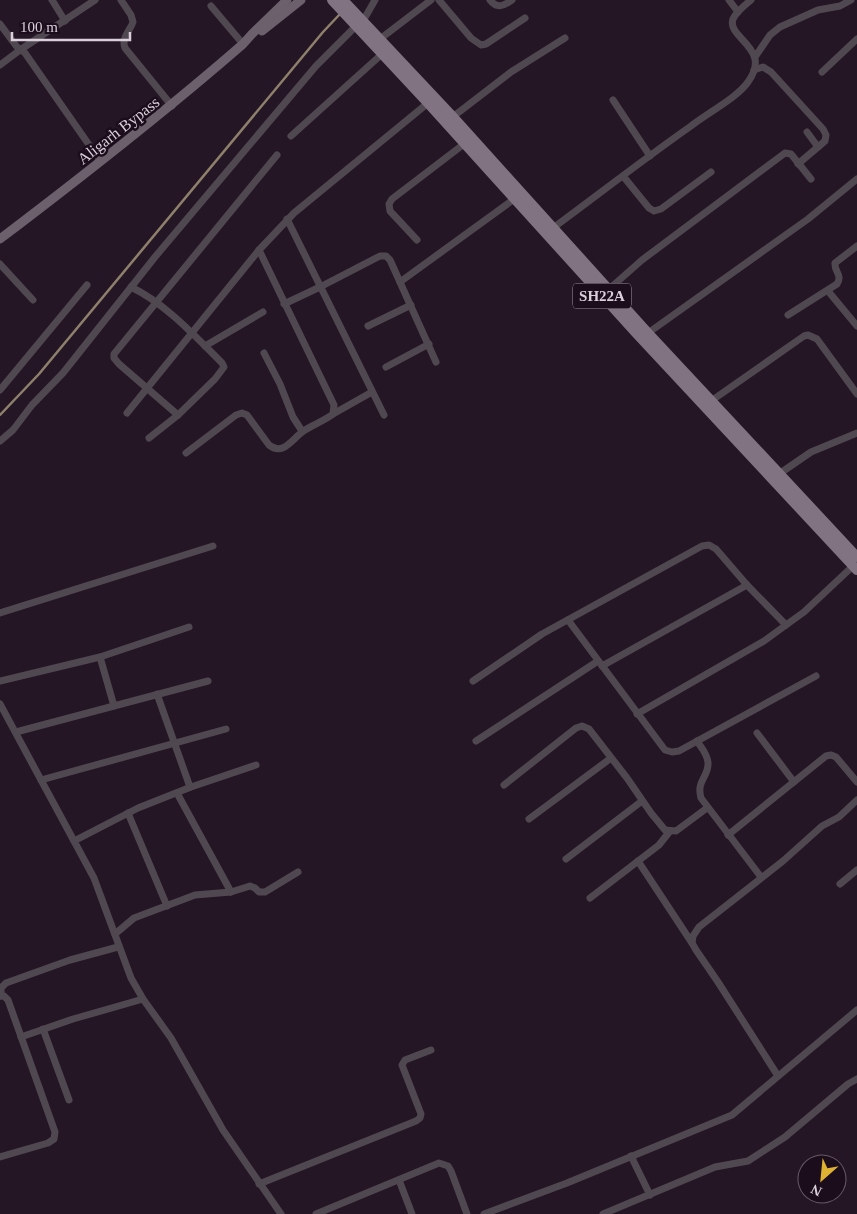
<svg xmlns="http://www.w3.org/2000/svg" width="857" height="1214" font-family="Georgia,serif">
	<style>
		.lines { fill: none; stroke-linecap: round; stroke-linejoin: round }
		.stream { stroke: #8e816b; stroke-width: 2.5 }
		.street { stroke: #504850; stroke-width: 7 }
		.secondary { stroke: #6c606d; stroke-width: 9 }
		.primary { stroke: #827383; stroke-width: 10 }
		.labels { text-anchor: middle; stroke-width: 5; stroke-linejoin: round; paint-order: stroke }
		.shield { fill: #1c0d1c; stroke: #a195a1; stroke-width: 1 }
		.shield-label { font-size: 15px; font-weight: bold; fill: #dacfda }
		.street-label { font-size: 16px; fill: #dacfda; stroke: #1c0d1c }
	</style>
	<rect width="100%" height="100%" fill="#251626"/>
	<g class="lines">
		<polyline class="stream" points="0,415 39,374 323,32 340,14"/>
		<g class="street">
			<polyline points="52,0 65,21"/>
			<path d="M 121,0 L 131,15 L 133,22 C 130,31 121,38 125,48 L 172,106"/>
			<polyline points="439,0 471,38 481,45 486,44 525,18"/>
			<path d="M 490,0 C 497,9 504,6 512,0"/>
			<polyline points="729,0 738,12"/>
			<polyline points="211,6 243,44"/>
			<polyline points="363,21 375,0"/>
			<polyline points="0,24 17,47 25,53 101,162"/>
			<polyline points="380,39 431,0"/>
			<polyline points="755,57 770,35 780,27 818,10 840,6 851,0"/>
			<polyline points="0,65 20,50 95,0"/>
			<polyline points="754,70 763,67 771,72 823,129 826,135 825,141 798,164"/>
			<polyline points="822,72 857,39"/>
			<polyline points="613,100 650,156"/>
			<polyline points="450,119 511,72 565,38"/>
			<polyline points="807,132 818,147"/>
			<polyline points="291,136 382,54"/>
			<polyline points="623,176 649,208 654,211 661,209 711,172"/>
			<polyline points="287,219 384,415"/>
			<path d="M 553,228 C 599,194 644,159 691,126 C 706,114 738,97 748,82 C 773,48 726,38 733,19 C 736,12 745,5 751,0"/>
			<polyline points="417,240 390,211 389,204 392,199 464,144"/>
			<polyline points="0,264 33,300"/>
			<polyline points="400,282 517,197"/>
			<path d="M 131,287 C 166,304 195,336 222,363 L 224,367 L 215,379 L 178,415 L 149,438"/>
			<polyline points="608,290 642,260 785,153 791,154 811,179"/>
			<polyline points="828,291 857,326"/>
			<polyline points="284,304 320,287 380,256 386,256 390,260 436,362"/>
			<path d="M 788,315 L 837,284 C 843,275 834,272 835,263 L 857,246"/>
			<polyline points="368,326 411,305"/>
			<polyline points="648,333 808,219 857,179"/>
			<polyline points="205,346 263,312"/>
			<polyline points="264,353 280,384 293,417 302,431"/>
			<polyline points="386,367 429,344"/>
			<polyline points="0,390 87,285"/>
			<polyline points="711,401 804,336 808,335 817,339 857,394"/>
			<polyline points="127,413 259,250"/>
			<polyline points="333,414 372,392"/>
			<polyline points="178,415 119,364 114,358 114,354 277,155"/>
			<polyline points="0,441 13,430 32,405 63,373 155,257 316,66 356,26"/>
			<path d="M 186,453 L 236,415 L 242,413 L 247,415 L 269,445 C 284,457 293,437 305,430 C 314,424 324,421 333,414 L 334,405 L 259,250 L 294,213 L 428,103"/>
			<polyline points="779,474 811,452 857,433"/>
			<polyline points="0,613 213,546"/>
			<polyline points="568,620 665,750 672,752 679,751 816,676"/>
			<polyline points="100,657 114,706"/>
			<polyline points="602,666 747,585"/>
			<polyline points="0,681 100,657 189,627"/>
			<polyline points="473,681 542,634 702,546 709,545 716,549 747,585 786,625"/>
			<polyline points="157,694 190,787"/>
			<polyline points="0,704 94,878 131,978 143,999 171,1038 223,1130 281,1214"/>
			<polyline points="637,714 764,641 786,625 804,612 853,566"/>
			<polyline points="16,732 208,681"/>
			<polyline points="757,733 794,782"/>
			<polyline points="476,741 598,661"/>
			<path d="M 697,741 C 701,747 708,755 708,763 C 709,777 696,780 701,798 L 761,877"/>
			<polyline points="41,780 226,729"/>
			<polyline points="504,785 576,728 582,726 589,729 627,778 651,813 665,830 676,831 707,808"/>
			<polyline points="177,793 231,892"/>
			<polyline points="128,813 167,906"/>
			<polyline points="529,819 611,758"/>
			<polyline points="728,835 826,756 831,755 836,757 857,782"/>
			<polyline points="74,841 138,808 191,787 256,765"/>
			<polyline points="566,859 642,801"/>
			<polyline points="638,861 692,943"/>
			<polyline points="840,884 857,870"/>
			<polyline points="590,898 659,845 670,831"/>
			<polyline points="115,934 134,918 195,895 231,892 250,886 255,888 259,892 265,892 298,872"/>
			<polyline points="0,996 4,996 8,1000 55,1132 54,1139 48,1143 0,1157"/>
			<polyline points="1,996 1,988 6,983 70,960 118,947"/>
			<polyline points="43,1029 69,1100"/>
			<polyline points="21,1037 73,1019 143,999"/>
			<polyline points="778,1076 718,982 696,950 692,943 693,936 699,927 783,861 822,826 839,817 857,800"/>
			<polyline points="631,1156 650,1195"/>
			<polyline points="399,1180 412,1214"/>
			<polyline points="259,1184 416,1121 420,1118 421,1114 402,1065 405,1060 431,1050"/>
			<polyline points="316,1214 439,1163 448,1166 451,1171 467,1214"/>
			<polyline points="484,1214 567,1183 732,1115 857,1010"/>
			<polyline points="603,1214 715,1167 748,1161 785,1137 848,1084 857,1079"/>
		</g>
		<g class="secondary">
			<polyline points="262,31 301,0"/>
			<path d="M 0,239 C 83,176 165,112 243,44 L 252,34 L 287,0"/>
		</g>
		<g class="primary">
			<polyline points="332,0 428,103 636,333 857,570"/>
			<polyline points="343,0 453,117 648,333 857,557"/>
		</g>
	</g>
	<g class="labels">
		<rect class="shield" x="573" y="283.5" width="58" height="25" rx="4"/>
		<g class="shield-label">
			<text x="602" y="301">SH22A</text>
		</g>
		<g class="street-label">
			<text transform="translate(118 130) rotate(-38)" y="6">Aligarh Bypass</text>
		</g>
	</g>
	<g transform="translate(822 1179) rotate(207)"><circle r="24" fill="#1c0d1c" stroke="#685b68"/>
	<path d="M0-4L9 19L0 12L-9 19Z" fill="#deb133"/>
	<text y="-8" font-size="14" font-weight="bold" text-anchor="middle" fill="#dacfda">N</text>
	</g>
	<path d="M12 32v8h118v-8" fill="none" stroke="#dacfda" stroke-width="2.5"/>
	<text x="20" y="32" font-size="15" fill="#dacfda" stroke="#1c0d1c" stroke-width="4" paint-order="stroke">100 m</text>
</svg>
